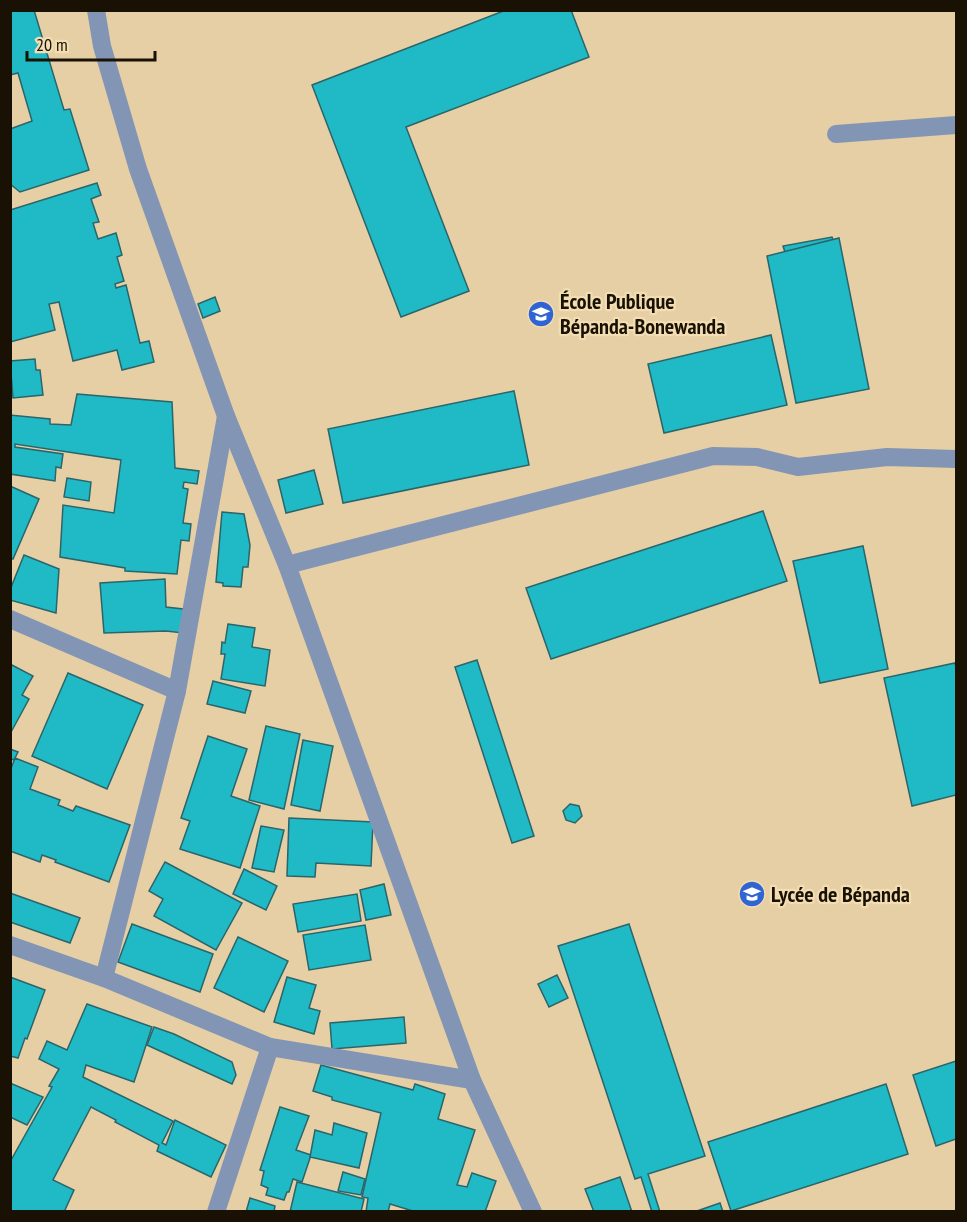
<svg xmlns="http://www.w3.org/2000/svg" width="967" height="1222" font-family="'PT Sans Narrow',sans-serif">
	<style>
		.building { fill: #1fbac5; stroke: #2b656a; stroke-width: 1.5 }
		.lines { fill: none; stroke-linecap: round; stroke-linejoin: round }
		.minor { stroke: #8395b5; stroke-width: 18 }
		.labels { text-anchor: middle; stroke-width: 4.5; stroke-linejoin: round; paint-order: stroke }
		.poi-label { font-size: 22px; font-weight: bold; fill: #191103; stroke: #f3ddb2; text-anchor: start }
	</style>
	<rect width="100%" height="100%" fill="#e6cfa5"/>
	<g class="building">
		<polygon points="10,10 34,10 64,110 70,109 89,170 20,192 10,184 10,129 32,121 18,73 10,75"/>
		<polygon points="506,10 571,10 589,57 406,127 469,291 401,317 312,85"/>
		<polygon points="97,183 101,195 91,199 99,222 93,223 98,239 116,233 122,255 117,257 124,281 115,284 116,288 126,285 140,343 149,341 154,362 122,370 117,350 73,361 59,302 49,304 55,330 10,342 10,210"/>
		<polygon points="832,237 833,240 785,252 783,246"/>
		<polygon points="839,238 869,389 796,403 767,256"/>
		<polygon points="215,297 220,311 203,318 198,304"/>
		<polygon points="771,335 787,405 664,433 648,364"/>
		<polygon points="35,359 36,370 40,370 43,395 13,398 10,361"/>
		<polygon points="514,391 529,465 343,503 328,429"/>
		<polygon points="77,394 172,402 175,468 199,471 197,484 184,482 183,488 188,489 183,523 191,524 189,541 181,540 177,574 125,571 125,568 60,557 63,505 114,513 121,460 15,444 15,447 63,454 61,468 56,467 55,481 10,474 10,415 50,419 50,424 71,425"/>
		<polygon points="314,470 323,504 286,513 278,480"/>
		<polygon points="67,478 91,482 89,501 64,497"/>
		<polygon points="10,486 39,499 13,559 10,558"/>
		<polygon points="763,511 787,581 551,659 526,588"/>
		<polygon points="222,512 244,514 250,545 248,567 243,567 241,587 223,586 223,583 216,582"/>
		<polygon points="863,546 888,669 820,683 793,561"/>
		<polygon points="24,555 59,569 56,613 10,600 10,590"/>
		<polygon points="165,579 166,607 183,609 183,633 166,631 104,633 100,583"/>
		<polygon points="228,624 255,628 252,647 270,650 265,686 221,679 225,654 221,654 222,642 225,643"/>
		<polygon points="477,660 534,836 512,843 455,667"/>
		<polygon points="955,663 956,668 956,795 912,806 884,678"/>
		<polygon points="10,664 33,676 22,695 29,699 10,734"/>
		<polygon points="68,673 143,705 107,789 32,756"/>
		<polygon points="213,681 251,691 245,713 207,704"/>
		<polygon points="266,726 300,734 284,809 249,800"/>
		<polygon points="208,736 247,749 231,796 260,806 240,868 180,849 190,821 181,818"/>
		<polygon points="303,740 333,746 320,811 291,805"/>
		<polygon points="10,749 18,752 14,760 11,759 10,761"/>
		<polygon points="15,758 38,767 30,789 60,800 58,805 73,811 76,806 130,825 109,882 55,862 56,860 42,855 40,862 10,851 10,771"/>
		<polygon points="570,804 579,806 582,816 575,823 566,820 563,811"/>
		<polygon points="289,818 373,822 371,866 316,863 315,877 287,876"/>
		<polygon points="261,826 284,830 274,872 252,868"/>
		<polygon points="165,862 242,903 216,950 154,916 163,899 149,891"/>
		<polygon points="244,869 277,886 266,910 233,894"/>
		<polygon points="384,884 391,915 366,920 360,890"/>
		<polygon points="10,893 80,918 70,943 10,922"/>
		<polygon points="357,894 361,921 298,932 293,904"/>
		<polygon points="132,924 213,954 200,992 118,962"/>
		<polygon points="629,924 705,1156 648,1174 660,1212 652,1212 641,1177 635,1179 558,946"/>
		<polygon points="365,925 371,960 309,970 303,935"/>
		<polygon points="238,937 288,961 264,1012 214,988"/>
		<polygon points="557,975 568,998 549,1007 538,984"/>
		<polygon points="10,977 45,990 27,1039 25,1038 18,1058 10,1056"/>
		<polygon points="287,977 316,985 309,1008 320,1011 314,1034 274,1022"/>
		<polygon points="87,1004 152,1027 134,1082 86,1065 83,1077 173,1121 162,1143 166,1145 175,1120 226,1145 211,1177 157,1151 159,1145 115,1122 116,1120 91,1107 53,1180 74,1190 65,1210 68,1212 10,1212 10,1162 52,1087 49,1086 59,1069 39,1059 47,1041 67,1050"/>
		<polygon points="404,1017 406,1043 332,1049 330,1023"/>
		<polygon points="154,1027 174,1034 232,1062 236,1075 232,1084 147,1045"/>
		<polygon points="956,1061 956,1139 936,1146 913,1075"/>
		<polygon points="321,1065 413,1090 415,1084 445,1094 438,1119 475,1130 457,1185 467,1187 472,1173 496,1181 485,1212 416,1212 390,1204 388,1212 366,1212 368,1198 362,1197 381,1113 332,1100 332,1097 313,1091"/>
		<polygon points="10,1083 43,1097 27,1125 10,1117"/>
		<polygon points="886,1084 908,1154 731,1211 708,1142"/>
		<polygon points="280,1107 309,1116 296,1150 311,1155 302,1182 293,1179 289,1192 287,1192 284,1200 266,1195 268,1188 261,1185 264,1171 260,1170"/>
		<polygon points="334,1123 367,1133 359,1168 310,1157 315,1130 332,1135"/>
		<polygon points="343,1172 365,1179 361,1195 338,1191"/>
		<polygon points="620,1177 632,1212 594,1212 585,1189"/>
		<polygon points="297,1182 364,1199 361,1212 290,1212"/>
		<polygon points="250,1198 275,1206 274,1212 246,1212"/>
		<polygon points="720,1203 723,1212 694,1212"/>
	</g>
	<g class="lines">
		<g class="minor">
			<polyline points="96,10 102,46 138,169 226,416 287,565 472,1080 533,1212"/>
			<polyline points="836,134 956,125"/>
			<polyline points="287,565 713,456 757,457 798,467 887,457 956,459"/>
			<polyline points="10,619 177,691"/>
			<polyline points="10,945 104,978 270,1047 216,1212"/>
			<polyline points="104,978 177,691 226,416"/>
			<polyline points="270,1047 472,1080"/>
		</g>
	</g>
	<defs>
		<symbol id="school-disc" viewBox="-11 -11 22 22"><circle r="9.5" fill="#3164d3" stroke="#f3ddb2"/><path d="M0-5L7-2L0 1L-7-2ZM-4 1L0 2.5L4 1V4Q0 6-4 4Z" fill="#fff"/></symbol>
	</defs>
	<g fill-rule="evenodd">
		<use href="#school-disc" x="526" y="299" width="30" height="30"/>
		<use href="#school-disc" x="737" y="879" width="30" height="30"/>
	</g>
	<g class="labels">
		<g class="poi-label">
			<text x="560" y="309">École Publique<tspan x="560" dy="25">Bépanda-Bonewanda</tspan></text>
			<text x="771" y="902">Lycée de Bépanda</text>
		</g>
	</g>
	<rect width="967" height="1222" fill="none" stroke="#191103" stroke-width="24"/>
	<path d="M27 51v9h128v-9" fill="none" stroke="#191103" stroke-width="3"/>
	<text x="36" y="51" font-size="18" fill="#191103" stroke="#f3ddb2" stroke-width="4.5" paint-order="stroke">20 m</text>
</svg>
